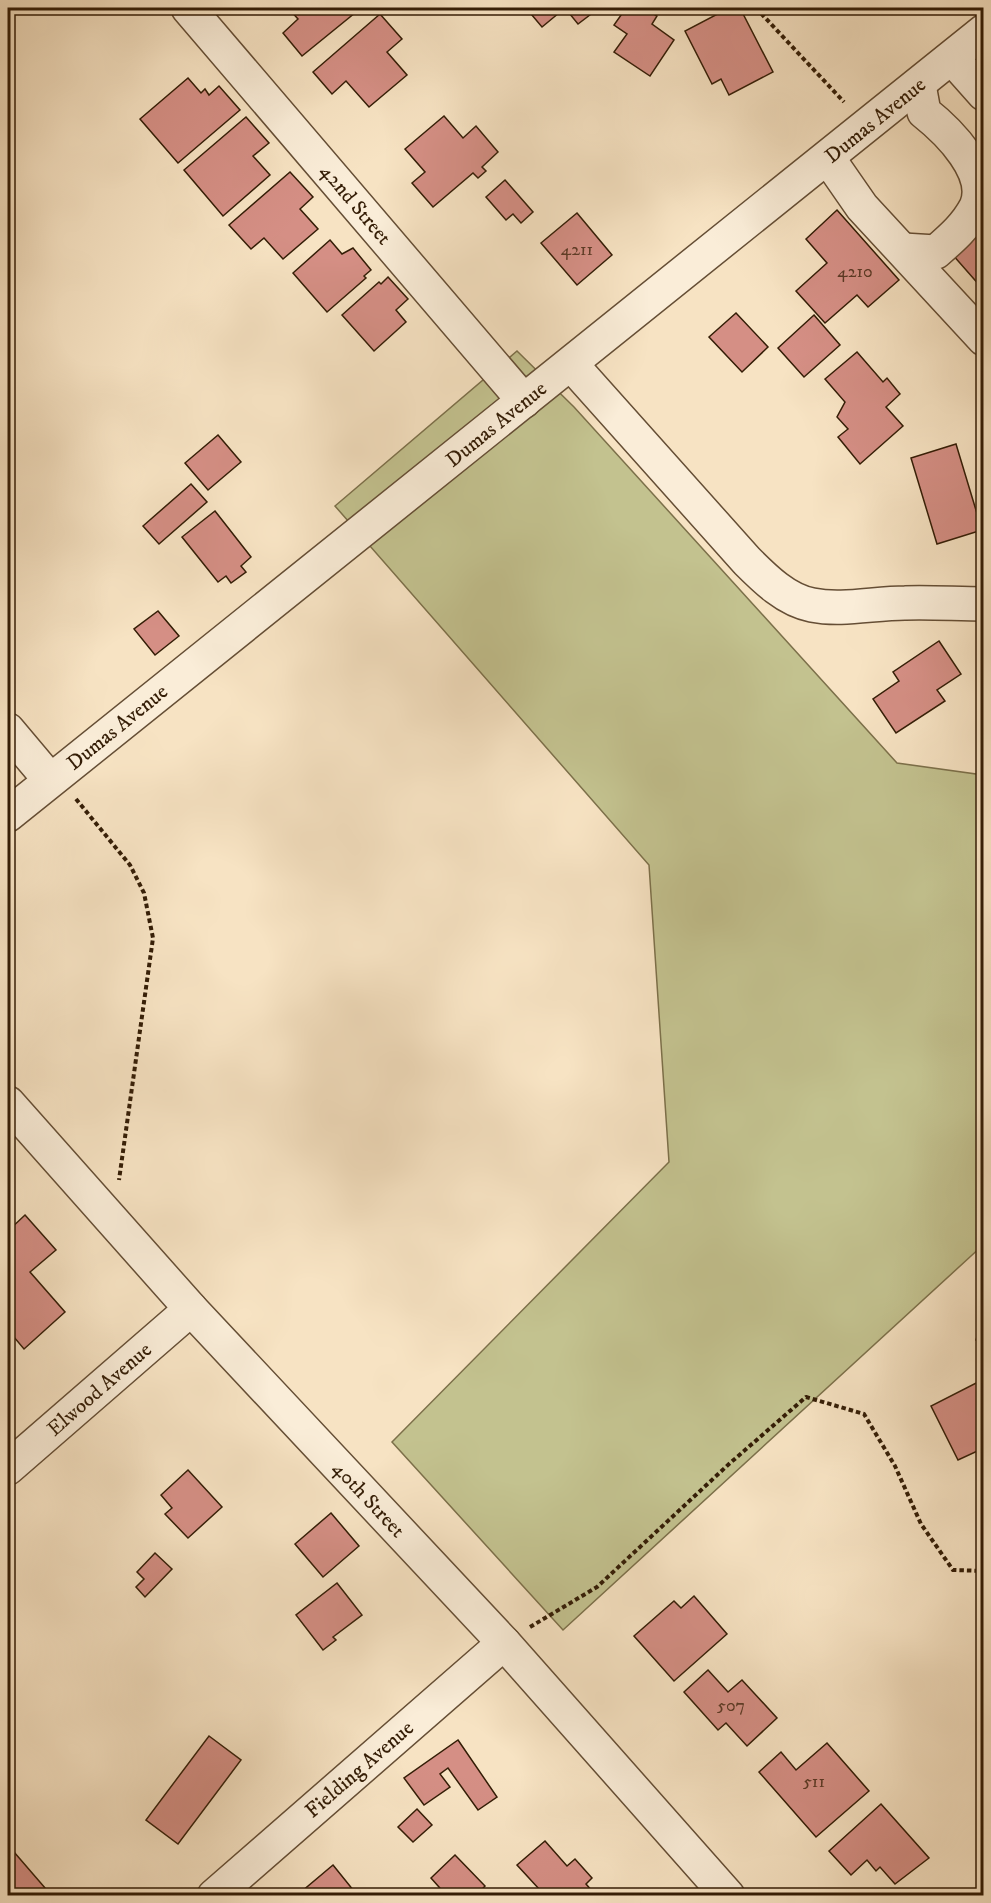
<svg xmlns="http://www.w3.org/2000/svg" width="991" height="1903" font-family="'IM FELL DW Pica',serif">
	<style>
		.green { fill: #c3c28f; stroke: #7c704a; stroke-width: 1.5 }
		.building { fill: #d58f85; stroke: #341d06; stroke-width: 1.5 }
		.lines { fill: none; stroke-linecap: round; stroke-linejoin: round }
		.minor-casing { stroke: #654e35; stroke-width: 36 }
		.path { stroke: #341d06; stroke-width: 4; stroke-dasharray: 4.5 3; stroke-linecap: butt }
		.minor { stroke: #faedd8; stroke-width: 33 }
		.labels { text-anchor: middle; stroke-width: 4.5; stroke-linejoin: round; paint-order: stroke }
		.number-label { font-size: 18px; fill: #5c3a26 }
		.street-label { font-size: 21px; fill: #341d06; stroke: #faedd8 }
	</style>
	<rect width="100%" height="100%" fill="#f7e3c3"/>
	<filter id="stains"><feTurbulence type="fractalNoise" baseFrequency=".00333" numOctaves="4"/><feColorMatrix values="0 0 0 0 .2 0 0 0 0 .09 0 0 0 0 .02 0 0 0 .5 -.17"/></filter>
	<radialGradient id="worn" r=".72"><stop offset=".6" stop-color="#630" stop-opacity="0"/><stop offset="1" stop-color="#630" stop-opacity=".3"/></radialGradient>
	<polygon class="green" points="517,351 574,407 897,763 983,775 983,1245 563,1630 392,1442 669,1162 649,865 335,506"/>
	<g class="building">
		<polygon points="288,8 361,8 302,56 283,33 298,19"/>
		<polygon points="526,8 599,8 578,24 565,8 542,27"/>
		<polygon points="626,8 644,8 657,16 652,24 674,40 650,76 614,52 627,34 614,25"/>
		<polygon points="729,8 740,8 773,72 729,95 721,79 712,84 685,31"/>
		<polygon points="380,14 402,39 387,52 407,75 369,107 346,81 332,94 313,72"/>
		<polygon points="188,78 201,93 205,89 209,95 219,86 240,110 178,163 140,119"/>
		<polygon points="444,116 463,138 476,126 498,152 482,167 486,171 478,178 473,173 433,207 412,183 425,172 405,149"/>
		<polygon points="246,117 269,143 253,156 270,175 223,216 184,170"/>
		<polygon points="290,172 313,197 300,209 318,229 283,259 264,238 251,249 229,225"/>
		<polygon points="505,180 533,212 521,223 513,214 506,220 486,197"/>
		<polygon points="837,210 899,280 868,307 857,295 825,323 796,291 827,263 806,239"/>
		<polygon points="577,213 612,255 577,285 541,243"/>
		<polygon points="984,227 984,285 981,287 952,254"/>
		<polygon points="330,240 342,254 353,248 371,270 364,276 366,278 327,312 293,273"/>
		<polygon points="388,277 408,299 396,310 406,322 374,351 342,315 379,282 381,284"/>
		<polygon points="736,313 768,347 742,372 709,337"/>
		<polygon points="814,315 840,345 804,377 778,348"/>
		<polygon points="857,352 883,382 887,378 900,394 886,407 903,426 860,464 838,437 848,429 837,417 845,402 825,379"/>
		<polygon points="218,435 241,462 208,490 185,463"/>
		<polygon points="956,444 982,530 937,544 911,458"/>
		<polygon points="191,484 207,502 159,544 143,526"/>
		<polygon points="215,511 251,557 241,566 246,572 231,583 226,576 218,582 182,537"/>
		<polygon points="158,611 179,636 155,655 134,629"/>
		<polygon points="939,641 961,674 937,690 945,701 896,733 873,699 899,681 893,672"/>
		<polygon points="25,1215 56,1250 30,1272 65,1312 24,1349 8,1330 8,1231"/>
		<polygon points="984,1313 984,1342 976,1340"/>
		<polygon points="984,1379 984,1448 958,1460 931,1406"/>
		<polygon points="188,1470 222,1507 188,1538 165,1514 172,1508 161,1495"/>
		<polygon points="331,1513 359,1546 323,1577 295,1544"/>
		<polygon points="155,1553 172,1569 145,1597 136,1587 144,1579 137,1572"/>
		<polygon points="337,1583 362,1615 333,1637 336,1640 323,1650 296,1615"/>
		<polygon points="694,1596 727,1634 674,1681 634,1636 674,1601 681,1608"/>
		<polygon points="708,1670 728,1692 742,1680 777,1718 747,1746 726,1723 718,1730 684,1692"/>
		<polygon points="209,1736 241,1760 178,1844 146,1820"/>
		<polygon points="458,1740 497,1797 478,1810 448,1768 440,1774 450,1787 424,1805 404,1778"/>
		<polygon points="827,1743 869,1791 816,1837 759,1772 781,1752 796,1770"/>
		<polygon points="881,1804 929,1858 895,1884 880,1867 876,1871 867,1860 851,1875 829,1851"/>
		<polygon points="417,1809 432,1825 413,1842 398,1827"/>
		<polygon points="545,1841 567,1866 575,1859 592,1878 586,1884 593,1892 589,1896 535,1896 540,1890 517,1865"/>
		<polygon points="14,1852 52,1896 8,1896 8,1858"/>
		<polygon points="455,1855 485,1886 476,1896 447,1896 431,1878"/>
		<polygon points="333,1865 358,1896 303,1896 301,1892"/>
	</g>
	<g class="lines">
		<defs>
			<g id="minor">
				<polyline points="188,8 524,401"/>
				<polyline points="952,58 984,94"/>
				<polyline points="828,158 862,207 984,339"/>
				<path d="M 903,250 L 936,252 C 952,238 966,226 976,207 C 991,173 948,131 924,112 L 919,85"/>
				<path d="M 571,364 L 747,561 C 765,579 786,600 812,605 C 842,611 874,603 905,603 C 931,602 957,604 984,604"/>
				<polyline points="8,730 50,780"/>
				<polyline points="8,815 984,31"/>
				<polyline points="8,1103 191,1309 504,1643 728,1896"/>
				<polyline points="8,1468 191,1309"/>
				<polyline points="214,1896 504,1643"/>
			</g>
		</defs>
		<use href="#minor" class="minor-casing"/>
		<g class="path">
			<polyline points="756,8 844,102"/>
			<polyline points="76,799 130,865 144,893 153,938 119,1180"/>
			<polyline points="530,1627 597,1587 729,1464 806,1397 864,1414 895,1466 921,1524 953,1570 984,1571"/>
		</g>
		<use href="#minor" class="minor"/>
	</g>
	<g class="labels">
		<g class="number-label">
			<text x="577" y="255">4211</text>
			<text x="855" y="277">4210</text>
			<text x="731" y="1711">507</text>
			<text x="814" y="1787">511</text>
		</g>
		<g class="street-label">
			<text transform="translate(875 120) rotate(-39)" y="7">Dumas Avenue</text>
			<text transform="translate(356 204) rotate(50)" y="7">42nd Street</text>
			<text transform="translate(496 424) rotate(-39)" y="7">Dumas Avenue</text>
			<text transform="translate(117 727) rotate(-39)" y="7">Dumas Avenue</text>
			<text transform="translate(99 1389) rotate(-41)" y="7">Elwood Avenue</text>
			<text transform="translate(369 1499) rotate(47)" y="7">40th Street</text>
			<text transform="translate(359 1769) rotate(-41)" y="7">Fielding Avenue</text>
		</g>
	</g>
	<rect width="991" height="1903" fill="none" stroke="#f7e3c3" stroke-width="30"/>
	<rect x="9" y="9" width="973" height="1885" fill="none" stroke="#341d06" stroke-width="3"/>
	<rect x="15" y="15" width="961" height="1873" fill="none" stroke="#341d06" stroke-width="1.5"/>
	<rect width="100%" height="100%" filter="url(#stains)"/>
	<rect width="100%" height="100%" fill="url(#worn)"/>
</svg>
